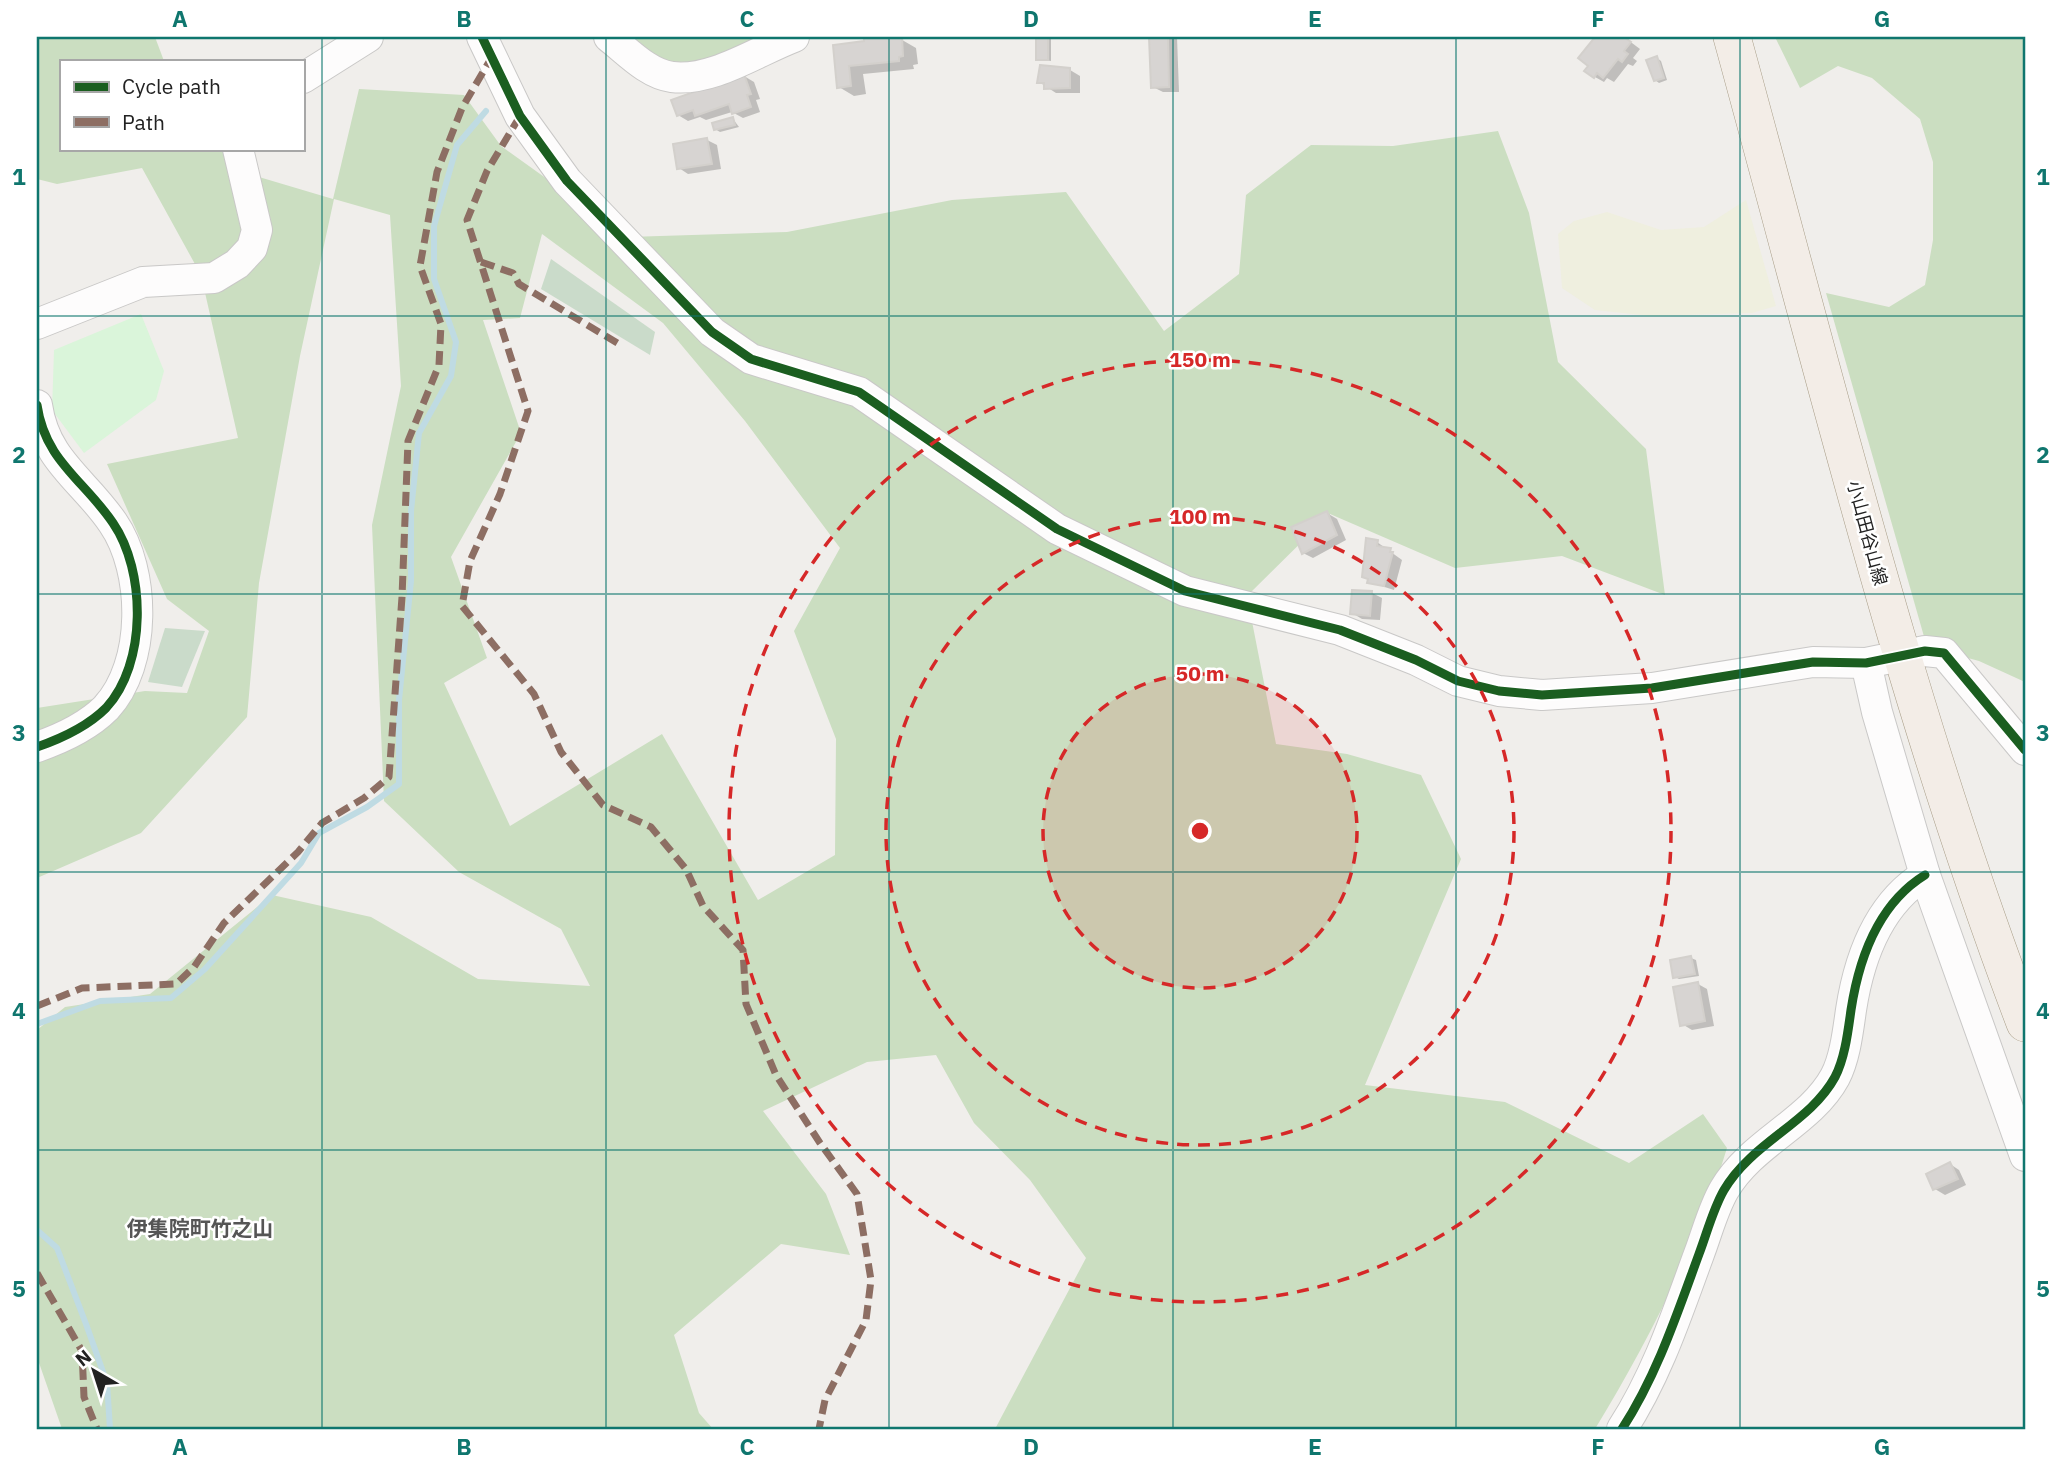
<svg xmlns="http://www.w3.org/2000/svg" width="2062" height="1466" font-family="'IBM Plex Sans','Noto Sans JP',sans-serif">
	<style>
		.farmland { fill: #efefdf }
		.forest { fill: #cbdec1; fill-rule: evenodd }
		.cemetery { fill: #cadbca }
		.park { fill: #daf5da }
		.shadow { fill: #0003 }
		.lines { fill: none; stroke-linecap: round; stroke-linejoin: round }
		.stream { stroke: #bfdbe3; stroke-width: 6 }
		.building { fill: #d7d4d2; stroke: #d3d0cc; stroke-width: 2 }
		.minor-casing { stroke: #c9c8c7; stroke-width: 32 }
		.major-casing { stroke: #a79c86; stroke-width: 38 }
		.minor { stroke: #fdfcfc; stroke-width: 30 }
		.major { stroke: #f3ede7; stroke-width: 37 }
		.quiet { stroke: #8d6e63; stroke-width: 7; stroke-dasharray: 14 7; stroke-linecap: butt }
		.cycleway-casing { stroke: #fff; stroke-width: 13 }
		.cycleway { stroke: #1b5e20; stroke-width: 9 }
		.grid { fill: none; stroke: #0f766e; stroke-width: 2; stroke-opacity: 0.55 }
		.ring { fill: none; stroke: #d62828; stroke-width: 3.5; stroke-dasharray: 12 9 }
		.labels { text-anchor: middle; stroke-width: 5; stroke-linejoin: round; paint-order: stroke }
		.street-label { font-size: 18px; fill: #222; stroke: #fff }
		.quarter-label { font-size: 21px; font-weight: bold; fill: #555; stroke: #fff }
		.centre { fill: #d62828; stroke: #fff; stroke-width: 3.5 }
		.ring-label { font-size: 21px; text-anchor: middle; font-weight: bold; fill: #d62828; stroke: #fff; stroke-width: 5; stroke-linejoin: round; paint-order: stroke }
		.neatline { fill: none; stroke: #0f766e; stroke-width: 2.5 }
		.grid-label { font-size: 23px; text-anchor: middle; font-weight: bold; fill: #0f766e }
	</style>
	<rect width="100%" height="100%" fill="#f0eeeb"/>
	<polygon class="farmland" points="1746,200 1776,306 1752,313 1650,316 1595,310 1562,288 1558,234 1574,221 1607,212 1661,230 1704,227"/>
	<g class="forest">
		<path d="M 37,37 L 155,37 L 164,61 L 61,61 L 61,149 L 229,149 L 252,175 L 333,199 L 359,89 L 464,95 L 501,146 L 628,237 L 787,232 L 952,200 L 1066,192 L 1164,331 L 1239,274 L 1246,195 L 1311,145 L 1393,146 L 1498,131 L 1529,213 L 1558,362 L 1646,449 L 1665,595 L 1562,556 L 1455,568 L 1330,514 L 1247,596 L 1276,744 L 1347,754 L 1421,775 L 1461,859 L 1365,1085 L 1505,1102 L 1629,1163 L 1703,1114 L 1727,1148 C 1697,1246 1648,1342 1595,1429 L 995,1429 L 1086,1258 L 1030,1180 L 974,1123 L 936,1055 L 867,1062 L 763,1111 L 826,1194 L 850,1255 L 781,1244 L 674,1335 L 699,1413 L 713,1429 L 62,1429 L 37,1357 L 37,1030 L 65,1007 L 150,994 L 272,895 L 371,917 L 478,979 L 590,986 L 561,929 L 459,872 L 384,801 L 372,525 L 401,386 L 390,215 L 334,199 L 300,356 L 259,583 L 247,717 L 141,833 L 37,878 L 37,708 L 145,691 L 187,693 L 209,631 L 167,599 L 107,464 L 238,438 L 201,275 L 142,168 L 57,184 L 37,179 ZM 542,234 L 663,323 L 745,421 L 840,548 L 794,631 L 836,739 L 835,855 L 758,900 L 662,734 L 510,826 L 444,683 L 487,658 L 451,557 L 521,433 L 483,320 L 520,318 Z"/>
		<polygon points="612,37 813,37 706,78"/>
		<polygon points="1775,37 2025,37 2025,682 1979,661 1927,647 1826,293 1889,307 1925,285 1933,240 1933,162 1920,119 1872,78 1838,66 1800,88"/>
	</g>
	<g class="cemetery">
		<polygon points="551,259 655,332 650,355 541,289"/>
		<polygon points="165,628 205,631 182,687 148,682"/>
	</g>
	<polygon class="park" points="141,314 164,371 156,400 84,453 52,410 54,350"/>
	<g class="shadow">
		<polygon points="897,37 916,48 918,64 913,65 914,69 863,74 866,94 854,96 839,87 835,47 866,42 866,39"/>
		<polygon points="1038,37 1051,37 1051,61 1038,59"/>
		<polygon points="1151,37 1177,37 1179,92 1163,92 1153,87"/>
		<polygon points="1597,37 1624,37 1640,49 1633,58 1637,61 1633,66 1628,64 1614,82 1607,78 1604,82 1595,77 1591,66 1580,58"/>
		<polygon points="1657,58 1661,61 1667,80 1659,83 1655,80"/>
		<polygon points="1070,70 1080,76 1080,93 1056,93 1039,82"/>
		<polygon points="744,76 754,82 760,99 756,100 760,112 743,118 732,112 706,120 700,117 688,121 678,115"/>
		<polygon points="733,119 739,127 720,132 715,129"/>
		<polygon points="707,140 717,145 721,169 688,174 679,168"/>
		<polygon points="1327,513 1337,519 1346,540 1313,558 1303,553"/>
		<polygon points="1377,542 1402,560 1394,590 1369,582"/>
		<polygon points="1354,591 1372,593 1382,598 1380,620 1362,619 1352,613"/>
		<polygon points="1691,958 1696,960 1699,976 1679,979 1675,977"/>
		<polygon points="1698,984 1707,989 1714,1026 1692,1030 1682,1024"/>
		<polygon points="1950,1164 1959,1170 1966,1185 1945,1195 1935,1189"/>
	</g>
	<g class="lines">
		<g class="stream">
			<polyline points="37,1024 100,1001 171,998 205,969 301,863 319,833 367,807 399,784 399,700 411,581 411,511 419,433 451,376 456,342 434,279 434,226 457,145 486,111"/>
			<polyline points="37,1230 57,1248 86,1324 107,1383 110,1429"/>
		</g>
	</g>
	<g class="building">
		<polygon points="864,37 902,37 903,56 899,57 899,61 849,66 851,86 837,88 833,45 864,41"/>
		<rect x="1036" y="37" width="12" height="23"/>
		<polygon points="1149,37 1168,37 1169,87 1151,88"/>
		<polygon points="1595,37 1624,37 1631,42 1624,51 1628,54 1622,62 1618,59 1603,78 1597,73 1594,78 1584,71 1588,66 1578,58"/>
		<polygon points="1657,56 1664,78 1654,81 1646,60"/>
		<polygon points="1040,65 1070,68 1070,88 1044,89 1044,83 1037,83"/>
		<polygon points="744,74 751,94 747,95 751,107 732,114 729,104 695,116 693,110 677,116 671,100"/>
		<polygon points="733,117 735,125 714,130 712,123"/>
		<polygon points="707,138 712,164 677,169 673,144"/>
		<polygon points="1327,511 1337,535 1302,554 1291,527"/>
		<polygon points="1366,538 1378,540 1377,546 1391,548 1390,552 1393,552 1384,586 1367,583 1368,579 1362,577"/>
		<polygon points="1352,590 1372,591 1370,616 1350,614"/>
		<polygon points="1691,956 1695,974 1673,978 1670,960"/>
		<polygon points="1698,982 1705,1021 1680,1026 1673,987"/>
		<polygon points="1950,1162 1958,1179 1933,1190 1926,1174"/>
	</g>
	<g class="lines">
		<defs>
			<g id="minor">
				<polyline points="482,37 520,116 567,181 712,332 751,359 859,392 1057,529 1185,591 1340,630 1416,660 1458,681 1499,691 1542,695 1652,688 1813,662 1866,663 1925,651 1944,653 2025,750"/>
				<path d="M 609,37 C 627,51 648,74 672,77 C 712,82 757,51 794,37"/>
				<polyline points="303,78 368,37"/>
				<polyline points="37,324 143,282 214,278 237,264 252,248 257,230 238,149"/>
				<path d="M 37,405 C 45,461 84,480 113,523 C 146,571 147,664 106,708 C 88,726 60,739 37,747"/>
				<polyline points="1866,663 1877,712 1925,875 2025,1156"/>
				<path d="M 1622,1429 C 1657,1375 1677,1314 1699,1254 C 1707,1233 1713,1209 1724,1190 C 1752,1142 1810,1123 1835,1077 C 1845,1058 1848,1031 1851,1010 C 1859,958 1878,904 1925,875"/>
			</g>
			<path id="major" d="M 1732,37 C 1823,368 1903,702 2025,1023"/>
		</defs>
		<use href="#minor" class="minor-casing"/>
		<use href="#major" class="major-casing"/>
		<use href="#minor" class="minor"/>
		<use href="#major" class="major"/>
		<g class="quiet">
			<polyline points="520,116 487,171 467,220 528,411 500,494 470,561 462,606 534,694 561,752 603,805 651,827 686,869 703,906 743,950 746,1004 776,1075 820,1143 857,1194 871,1280 866,1320 825,1400 819,1429"/>
			<polyline points="481,262 513,273 519,284 619,344"/>
			<polyline points="37,1006 82,988 176,984 194,967 224,923 298,852 322,823 364,798 389,777 402,597 408,441 439,365 441,324 420,266 437,172 462,108 493,55"/>
			<polyline points="37,1273 82,1351 84,1397 97,1429"/>
		</g>
		<defs>
			<g id="cycleway">
				<polyline points="482,37 520,116 567,181 712,332 751,359 859,392 1057,529 1185,591 1340,630 1416,660 1458,681 1499,691 1542,695 1652,688 1813,662 1866,663 1925,651 1944,653 2025,750"/>
				<path d="M 37,405 C 45,461 84,480 113,523 C 146,571 147,664 106,708 C 88,726 60,739 37,747"/>
				<path d="M 1622,1429 C 1657,1375 1677,1314 1699,1254 C 1707,1233 1713,1209 1724,1190 C 1752,1142 1810,1123 1835,1077 C 1845,1058 1848,1031 1851,1010 C 1859,958 1878,904 1925,875"/>
			</g>
		</defs>
		<use href="#cycleway" class="cycleway-casing"/>
		<use href="#cycleway" class="cycleway"/>
	</g>
	<path class="grid" d="M 322,37 L 322,1429M 606,37 L 606,1429M 889,37 L 889,1429M 1173,37 L 1173,1429M 1456,37 L 1456,1429M 1740,37 L 1740,1429M 37,316 L 2025,316M 37,594 L 2025,594M 37,872 L 2025,872M 37,1150 L 2025,1150"/>
	<circle cx="1200" cy="831" r="157" fill="#d62828" fill-opacity=".12"/>
	<g class="ring">
		<circle cx="1200" cy="831" r="157"/>
		<circle cx="1200" cy="831" r="314"/>
		<circle cx="1200" cy="831" r="471"/>
	</g>
	<g class="labels">
		<g class="street-label">
			<text transform="translate(1867 533) rotate(75)" y="6">小山田谷山線</text>
		</g>
		<g class="quarter-label">
			<text x="200" y="1236">伊集院町竹之山</text>
		</g>
	</g>
	<circle cx="1200" cy="831" r="10" class="centre"/>
	<g class="ring-label">
		<text x="1200" y="367">150 m</text>
		<text x="1200" y="524">100 m</text>
		<text x="1200" y="681">50 m</text>
	</g>
	<rect width="2062" height="1466" fill="none" stroke="#ffffff" stroke-width="77"/>
	<rect x="60" y="60" width="245" height="91" fill="#ffffff" stroke="#a7a7a7" stroke-width="2"/>
	<rect x="74" y="82" width="35" height="10" fill="#1b5e20" stroke="#a7a7a7" stroke-width="2"/>
	<text x="122" y="94" font-size="21" fill="#222222">Cycle path</text>
	<rect x="74" y="117" width="35" height="10" fill="#8d6e63" stroke="#a7a7a7" stroke-width="2"/>
	<text x="122" y="130" font-size="21" fill="#222222">Path</text>
	<g transform="translate(94 1371) rotate(321)" stroke="#ffffff" stroke-width="5" paint-order="stroke">
	<path d="M0-5L12 26L0 18L-12 26Z" fill="#222222"/>
	<text y="-10" font-size="19" font-weight="bold" text-anchor="middle" fill="#222222">N</text>
	</g>
	<rect x="38" y="38" width="1986" height="1390" class="neatline"/>
	<g class="grid-label">
		<text x="180" y="27">A</text>
		<text x="464" y="27">B</text>
		<text x="747" y="27">C</text>
		<text x="1031" y="27">D</text>
		<text x="1315" y="27">E</text>
		<text x="1598" y="27">F</text>
		<text x="1882" y="27">G</text>
		<text x="19" y="185">1</text>
		<text x="2043" y="185">1</text>
		<text x="19" y="463">2</text>
		<text x="2043" y="463">2</text>
		<text x="19" y="741">3</text>
		<text x="2043" y="741">3</text>
		<text x="19" y="1019">4</text>
		<text x="2043" y="1019">4</text>
		<text x="19" y="1297">5</text>
		<text x="2043" y="1297">5</text>
		<text x="180" y="1455">A</text>
		<text x="464" y="1455">B</text>
		<text x="747" y="1455">C</text>
		<text x="1031" y="1455">D</text>
		<text x="1315" y="1455">E</text>
		<text x="1598" y="1455">F</text>
		<text x="1882" y="1455">G</text>
	</g>
</svg>
